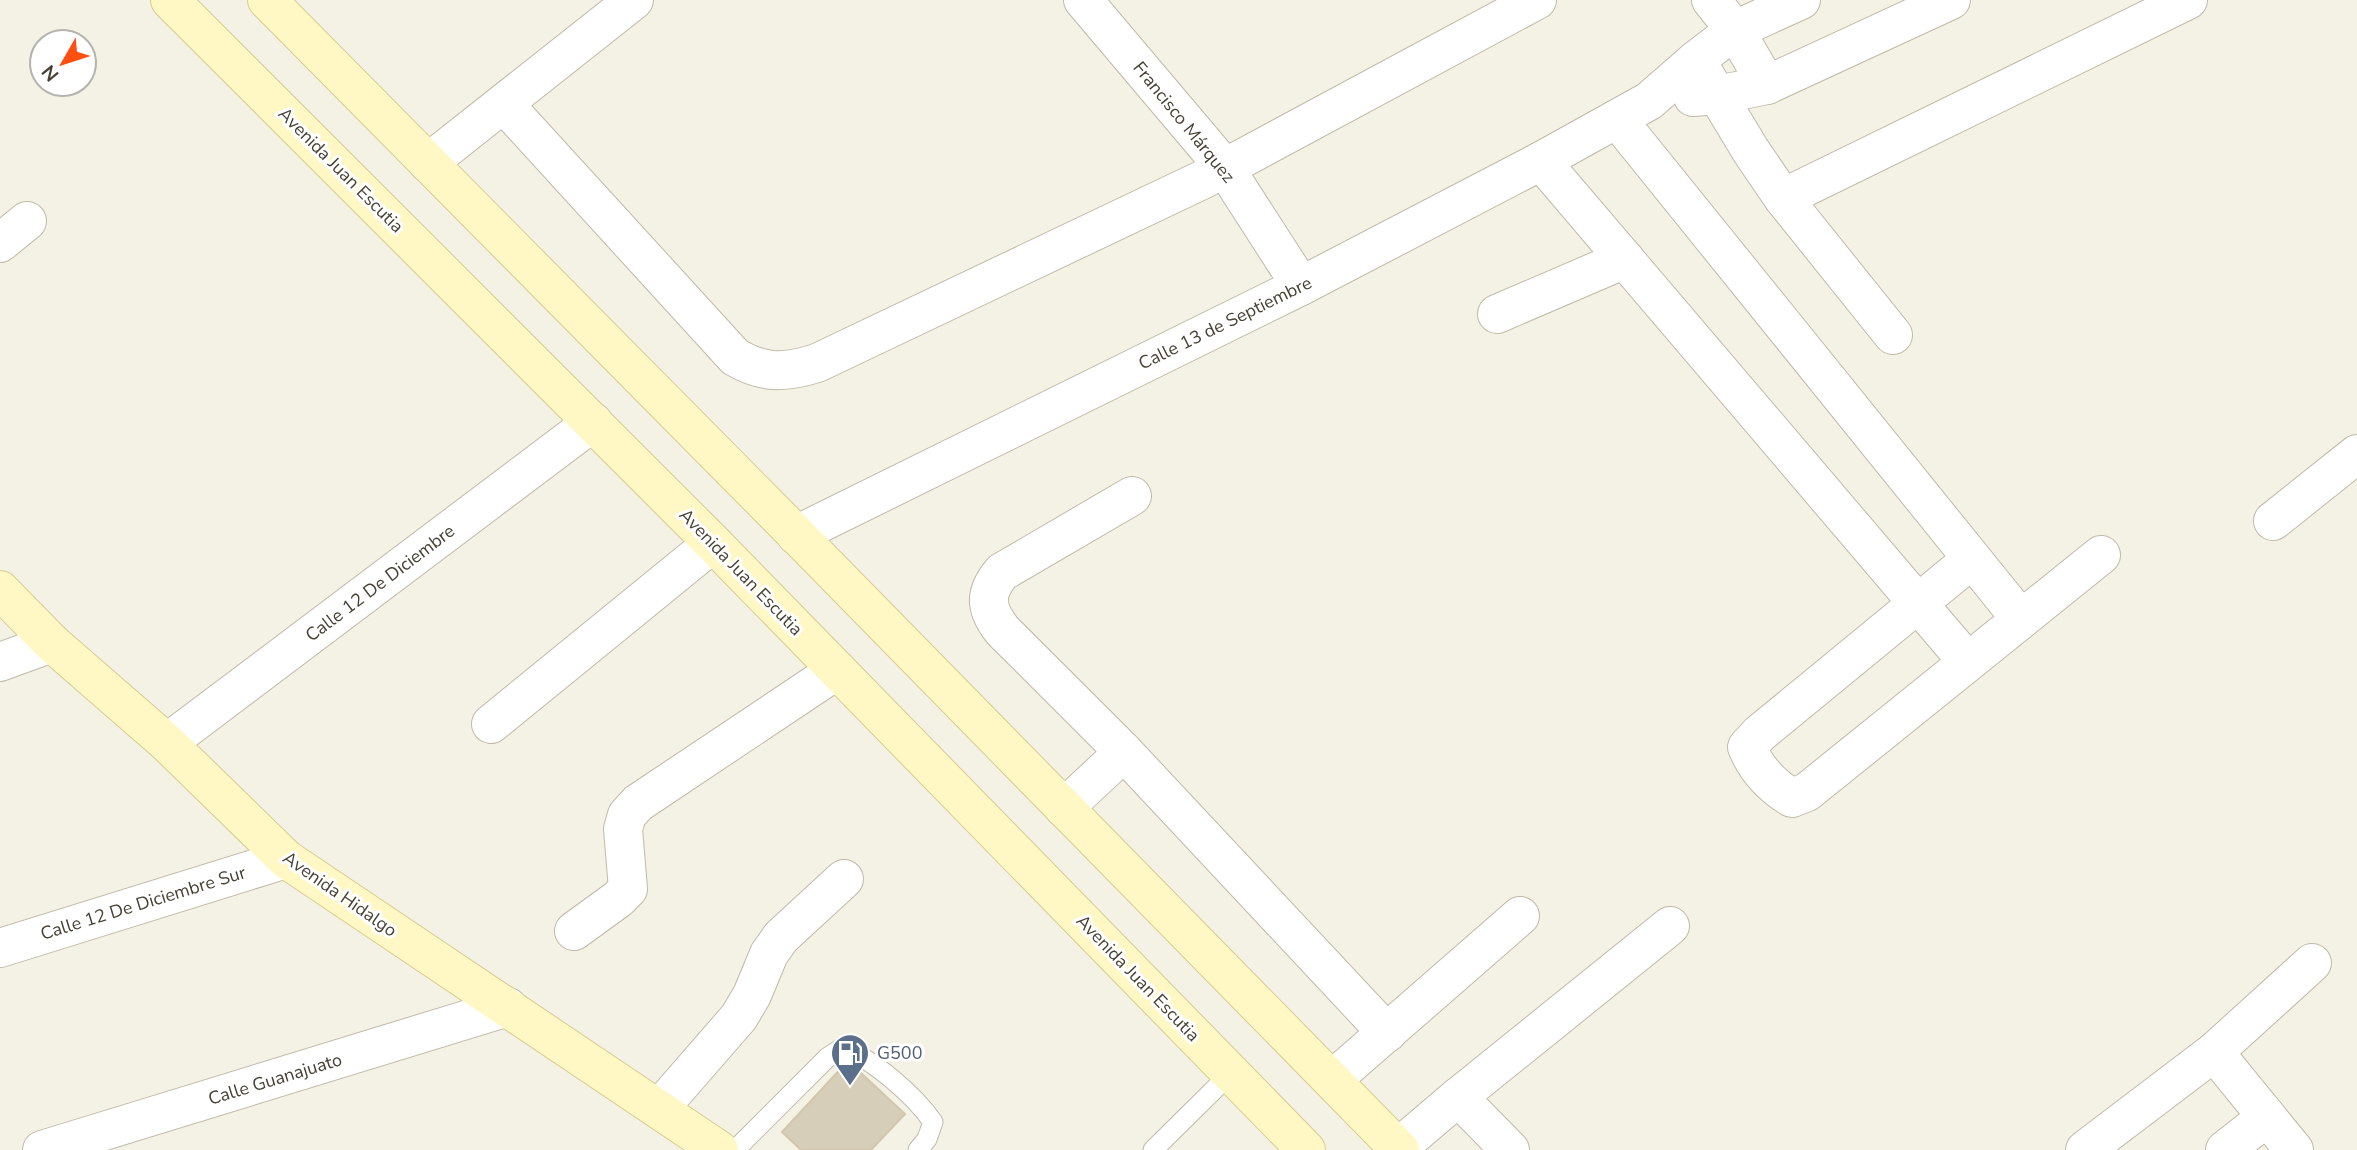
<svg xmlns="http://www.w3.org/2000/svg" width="2357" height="1150" font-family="'Nunito Sans',sans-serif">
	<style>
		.building { fill: #d6ceb9; stroke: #d2c7ac; stroke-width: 2 }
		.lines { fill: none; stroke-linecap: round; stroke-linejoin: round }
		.service-casing { stroke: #c0baa7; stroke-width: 21 }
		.minor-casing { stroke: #c0baa7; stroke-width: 40 }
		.secondary-casing { stroke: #d7cd91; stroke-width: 40 }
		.service { stroke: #fff; stroke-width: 19 }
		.minor { stroke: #fff; stroke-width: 38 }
		.secondary { stroke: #fff7c4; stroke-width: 38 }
		.labels { text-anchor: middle; stroke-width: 6; stroke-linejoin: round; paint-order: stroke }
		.street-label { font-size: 18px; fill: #474134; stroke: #fff }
		.service-label { font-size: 18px; fill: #4e5e75; stroke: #fff; text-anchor: start }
	</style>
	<rect width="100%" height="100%" fill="#f4f1e5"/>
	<polygon class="building" points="848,1061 905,1114 871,1150 801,1150 782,1132"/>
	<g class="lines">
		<defs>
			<g id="service">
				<path d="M 735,1150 L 828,1057 L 842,1048 C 872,1058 915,1096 933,1122 L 927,1139 L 918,1150"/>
				<polyline points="1153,1150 1231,1073"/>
			</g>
			<g id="minor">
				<polyline points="1083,0 1225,168 1301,286"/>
				<polyline points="1711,0 1735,30 1767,85"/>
				<polyline points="1696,60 1751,151 1783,198 1893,335"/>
				<polyline points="1693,97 1717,95 1767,85 1951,0"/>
				<path d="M 504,104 L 735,357 C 764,374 785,373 817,363 L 1204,179 L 1537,0"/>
				<polyline points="1617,119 2020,618"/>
				<polyline points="1541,161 1967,661"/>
				<polyline points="428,163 634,0"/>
				<polyline points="1783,198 2188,0"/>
				<polyline points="0,243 27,221"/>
				<polyline points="1497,314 1625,259"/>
				<path d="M 1132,496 L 1002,572 C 984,593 985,608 1002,630 L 1124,752 L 1387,1033"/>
				<polyline points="2273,521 2357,454"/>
				<polyline points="796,535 1301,286 1541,161 1649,101 1696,60 1735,30 1801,0"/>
				<path d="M 1972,559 L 1759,734 L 1747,747 C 1756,769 1772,786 1792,798 L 1807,792 L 2101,555"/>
				<polyline points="0,662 52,643"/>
				<polyline points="491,724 713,543"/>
				<polyline points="167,743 593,422"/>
				<polyline points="1064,808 1124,752"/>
				<polyline points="574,931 618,899 628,889 623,829 627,815 638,803 837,670"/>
				<polyline points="0,948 286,859"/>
				<polyline points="2214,1052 2294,1150"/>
				<polyline points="1332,1080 1520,916"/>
				<polyline points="659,1109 739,1017 752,995 769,954 781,937 844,879"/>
				<polyline points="1398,1148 1458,1097"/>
				<polyline points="42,1150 508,1007"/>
				<polyline points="1510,1150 1458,1097 1670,926"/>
				<polyline points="2085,1150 2214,1052 2312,963"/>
				<polyline points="2225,1150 2267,1117"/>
			</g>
			<g id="secondary">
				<polyline points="170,0 713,543 1306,1150"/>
				<polyline points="267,0 780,518 1400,1150"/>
				<polyline points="0,590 52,643 167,743 286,859 719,1150"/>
			</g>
		</defs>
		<use href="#service" class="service-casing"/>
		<use href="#minor" class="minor-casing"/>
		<use href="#secondary" class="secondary-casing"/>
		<use href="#service" class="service"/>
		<use href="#minor" class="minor"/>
		<use href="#secondary" class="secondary"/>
	</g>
	<defs>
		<symbol id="fuel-pin" viewBox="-11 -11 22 30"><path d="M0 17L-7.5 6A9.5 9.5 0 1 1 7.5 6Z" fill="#5c6f8a" stroke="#fff"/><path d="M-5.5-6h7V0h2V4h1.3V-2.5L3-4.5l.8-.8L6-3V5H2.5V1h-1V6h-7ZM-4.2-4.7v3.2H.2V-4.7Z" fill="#fff"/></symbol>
	</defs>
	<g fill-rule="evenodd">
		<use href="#fuel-pin" x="828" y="1031" width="44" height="60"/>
	</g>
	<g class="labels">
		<g class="street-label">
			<text transform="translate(1184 122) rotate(51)" y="6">Francisco Márquez</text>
			<text transform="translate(341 170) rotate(45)" y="6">Avenida Juan Escutia</text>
			<text transform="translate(1225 323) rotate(-26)" y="6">Calle 13 de Septiembre</text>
			<text transform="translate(741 572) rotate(46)" y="6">Avenida Juan Escutia</text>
			<text transform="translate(380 583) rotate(-37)" y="6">Calle 12 De Diciembre</text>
			<text transform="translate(340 894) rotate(35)" y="6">Avenida Hidalgo</text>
			<text transform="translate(143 903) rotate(-17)" y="6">Calle 12 De Diciembre Sur</text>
			<text transform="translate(1138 978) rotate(46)" y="6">Avenida Juan Escutia</text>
			<text transform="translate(275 1079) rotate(-17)" y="6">Calle Guanajuato</text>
		</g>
		<g class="service-label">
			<text x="877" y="1059">G500</text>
		</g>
	</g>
	<g transform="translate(63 63) rotate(231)"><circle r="33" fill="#ffffff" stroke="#b5b3ae" stroke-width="2"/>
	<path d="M0-5L12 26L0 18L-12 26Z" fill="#ff4f11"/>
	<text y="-10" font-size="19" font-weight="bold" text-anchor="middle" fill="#474134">N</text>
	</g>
</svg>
